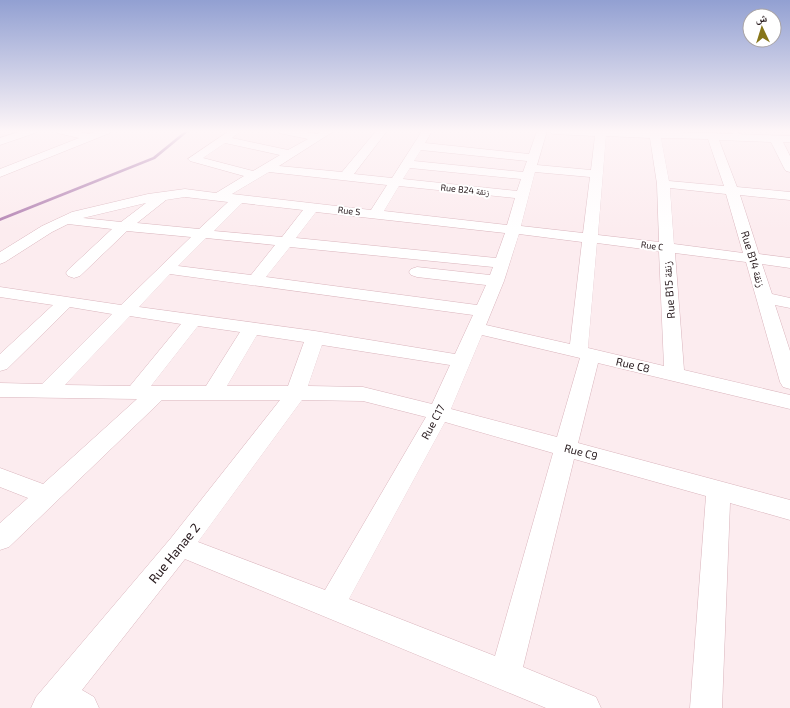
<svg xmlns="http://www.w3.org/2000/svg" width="790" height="708" font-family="'Exo 2','Noto Naskh Arabic',sans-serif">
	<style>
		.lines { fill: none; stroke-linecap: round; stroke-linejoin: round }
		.stream { fill: #b282b2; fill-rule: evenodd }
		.lane-casing { stroke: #dab5bd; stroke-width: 1 }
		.street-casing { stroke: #dab5bd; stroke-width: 1 }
		.lane { fill: #fff; fill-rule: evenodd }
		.street { fill: #fff; fill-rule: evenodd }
		.labels { text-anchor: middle; stroke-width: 4; stroke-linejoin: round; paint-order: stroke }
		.far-street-label { font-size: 9px; fill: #25181b; stroke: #fff }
		.street-label { font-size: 11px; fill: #25181b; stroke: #fff }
		.near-street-label { font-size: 13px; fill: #25181b; stroke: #fff }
	</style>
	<rect width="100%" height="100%" fill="#fcecef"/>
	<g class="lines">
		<polygon class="stream" points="185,131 189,131 155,159 0,221 0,218 153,157"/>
		<defs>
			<polygon id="lane" points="730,131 736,131 743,137 738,138"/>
			<g id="street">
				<polygon points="21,131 36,131 35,133 0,145 0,138"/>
				<polygon points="56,131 76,131 89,134 96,131 111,131 110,133 0,177 0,169 79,138 57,133"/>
				<path d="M 229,131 L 241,131 L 232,138 L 288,150 L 308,139 L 279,133 L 278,131 L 301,131 L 317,134 L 321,131 L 334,131 L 279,166 L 342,172 L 376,131 L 387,131 L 354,174 L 392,178 L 422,131 L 432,131 L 425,143 L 529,154 L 537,131 L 547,131 L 537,165 L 591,170 L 595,136 L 553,134 L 548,131 L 648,131 L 790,136 L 790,142 L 783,142 L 790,156 L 790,172 L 786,171 L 784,168 L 771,142 L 719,140 L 737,187 L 790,192 L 790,200 L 740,195 L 759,254 L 790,258 L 790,268 L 762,264 L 772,294 L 790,298 L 790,308 L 775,305 L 790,351 L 790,389 L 783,387 L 780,382 L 746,262 L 675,253 L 684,370 L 790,395 L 790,409 L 598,363 L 578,443 L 790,500 L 790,520 L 730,503 L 722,708 L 690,708 L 706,496 L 574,459 L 523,667 L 596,697 L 601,708 L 546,708 L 185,559 L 82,690 L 94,697 L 99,708 L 31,708 L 36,697 L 171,538 L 280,400 L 162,400 L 9,547 L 0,550 L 0,523 L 28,498 L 0,487 L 0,468 L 43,484 L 137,399 L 0,397 L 0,383 L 42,384 L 112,314 L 70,307 L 7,369 L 0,371 L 0,354 L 53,305 L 0,297 L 0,287 L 121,305 L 191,237 L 127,231 L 80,276 L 74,278 L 68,276 L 66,273 L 68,270 L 112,229 L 68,224 L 52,232 L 5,262 L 0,264 L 0,252 L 42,226 L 72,212 L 148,194 L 185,189 L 216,193 L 244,176 L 190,161 L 188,159 ZM 606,136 L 650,138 L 657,184 L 659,242 L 598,235 ZM 661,138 L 708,139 L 724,186 L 669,181 ZM 225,143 L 280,155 L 253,171 L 203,158 ZM 421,150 L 527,161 L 523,172 L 414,161 ZM 410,168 L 521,179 L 517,191 L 403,179 ZM 269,172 L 387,185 L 371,210 L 232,194 ZM 535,172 L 590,177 L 583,233 L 521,226 ZM 399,186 L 515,198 L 507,225 L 384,211 ZM 670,188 L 726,194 L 743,253 L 674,244 ZM 185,197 L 228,202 L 199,229 L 137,223 L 166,200 ZM 146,203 L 121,222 L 83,218 ZM 242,203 L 303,210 L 282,237 L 214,231 ZM 316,212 L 505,233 L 496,258 L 296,238 ZM 519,234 L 582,242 L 570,344 L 486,325 L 504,281 ZM 206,238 L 275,245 L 251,275 L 178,266 ZM 597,243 L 659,251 L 664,366 L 588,348 ZM 290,247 L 493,267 L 490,275 L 417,267 L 411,269 L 409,272 L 411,275 L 417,277 L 486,285 L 477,305 L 266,277 ZM 170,274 L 473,315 L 455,354 L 315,331 L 139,307 ZM 130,316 L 181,324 L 130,386 L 65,385 ZM 198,326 L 240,332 L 206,386 L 151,386 ZM 257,335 L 304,342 L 288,386 L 227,386 ZM 482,335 L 580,358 L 557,437 L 451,409 ZM 322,345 L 450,365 L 432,404 L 363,387 L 308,386 ZM 302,400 L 363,401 L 426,417 L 325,590 L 198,542 ZM 445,422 L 553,453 L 495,656 L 349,599 Z"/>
			</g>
		</defs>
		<use href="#lane" class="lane-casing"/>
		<use href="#street" class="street-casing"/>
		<use href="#lane" class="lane"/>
		<use href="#street" class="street"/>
	</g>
	<linearGradient id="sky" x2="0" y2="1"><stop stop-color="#92a0d2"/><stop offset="0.57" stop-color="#fef6f8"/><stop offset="1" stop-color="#fef6f8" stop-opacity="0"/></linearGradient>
	<rect width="790" height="230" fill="url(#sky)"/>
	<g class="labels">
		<g class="far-street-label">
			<text transform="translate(465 190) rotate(6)" y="3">Rue B24 زنقة</text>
			<text transform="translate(349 211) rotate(6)" y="3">Rue S</text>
			<text transform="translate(652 246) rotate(7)" y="3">Rue C</text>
		</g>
		<g class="street-label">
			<text transform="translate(753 259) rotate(73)" y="4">Rue B14 زنقة</text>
			<text transform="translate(669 290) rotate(-94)" y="4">Rue B15 زنقة</text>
			<text transform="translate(633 365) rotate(13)" y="4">Rue C8</text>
			<text transform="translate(433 422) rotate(-62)" y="4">Rue C17</text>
			<text transform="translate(581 452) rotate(15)" y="4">Rue C9</text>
		</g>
		<g class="near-street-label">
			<text transform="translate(174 553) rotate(-51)" y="5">Rue Hanae 2</text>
		</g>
	</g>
	<g transform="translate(762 28) rotate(356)"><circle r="19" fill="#ffffff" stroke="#a8a3a4"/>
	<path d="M0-3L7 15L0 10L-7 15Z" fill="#877619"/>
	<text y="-6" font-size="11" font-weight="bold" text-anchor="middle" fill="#25181b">ش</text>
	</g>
</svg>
